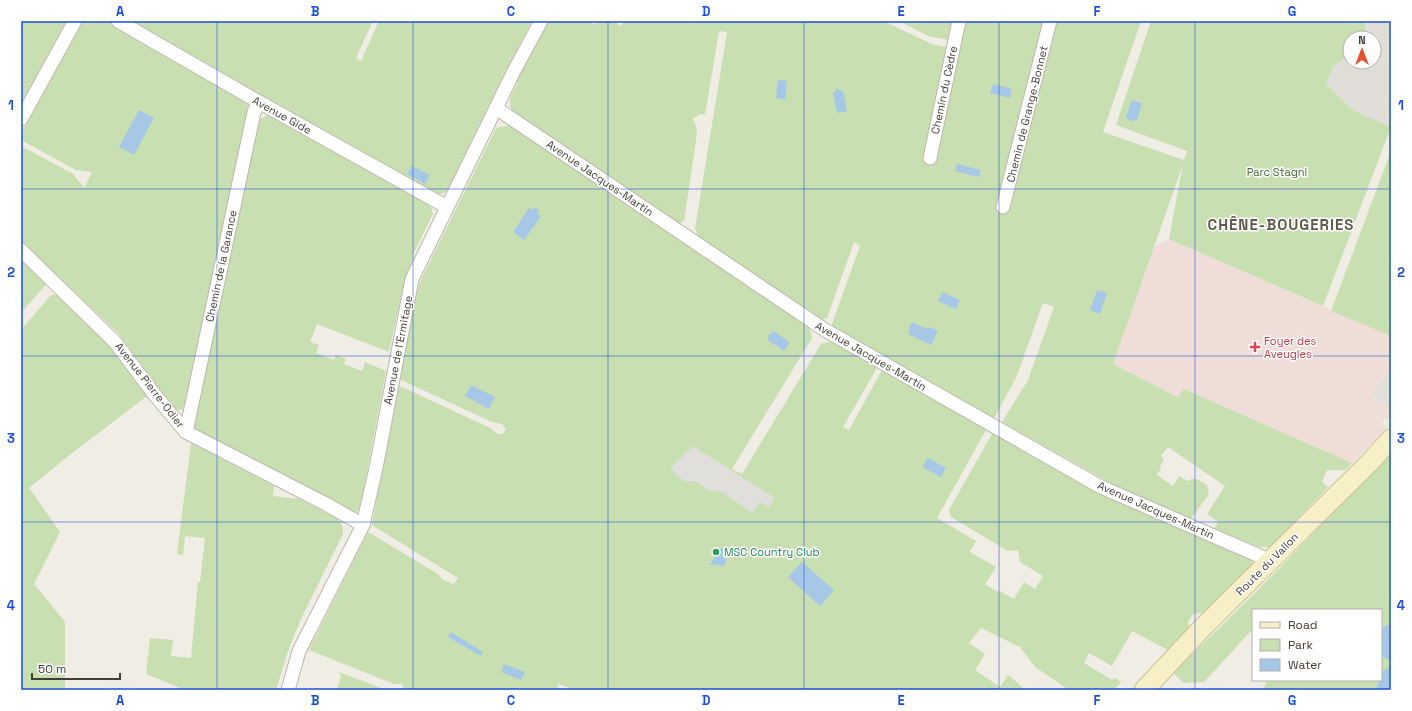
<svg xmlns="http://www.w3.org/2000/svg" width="1412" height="711" font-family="'Space Grotesk',sans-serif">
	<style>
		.industrial { fill: #e1ded9 }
		.medical { fill: #efddd8 }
		.green { fill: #c7dfb1 }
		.parking { fill: #e0dfdc }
		.water { fill: #a6c7e6 }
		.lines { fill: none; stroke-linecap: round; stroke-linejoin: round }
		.river { stroke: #a6c7e6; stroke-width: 21 }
		.street-casing { stroke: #bcb7ab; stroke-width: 15 }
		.secondary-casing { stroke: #cac198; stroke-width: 21 }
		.street { stroke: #fff; stroke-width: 13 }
		.secondary { stroke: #f7efc6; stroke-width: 19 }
		.grid { fill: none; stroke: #1d4ed8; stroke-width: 1; stroke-opacity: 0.55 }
		.health-dot { fill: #e0444e; stroke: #fff; stroke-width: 1.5 }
		.leisure-dot { fill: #2e9e5b; stroke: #fff; stroke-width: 1.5 }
		.labels { text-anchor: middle; stroke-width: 3; stroke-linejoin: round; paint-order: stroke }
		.street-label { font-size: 11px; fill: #413d34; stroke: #fff }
		.park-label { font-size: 11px; fill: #426a30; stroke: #fff }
		.health-label { font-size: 11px; fill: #be3a42; stroke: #fff; text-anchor: start }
		.leisure-label { font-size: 11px; fill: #27864d; stroke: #fff; text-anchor: start }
		.district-label { font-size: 15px; font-weight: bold; letter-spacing: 1px; fill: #625b4d; stroke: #fff }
		.neatline { fill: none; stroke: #1d4ed8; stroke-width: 1.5 }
		.grid-label { font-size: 13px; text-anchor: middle; font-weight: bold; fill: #1d4ed8 }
	</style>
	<rect width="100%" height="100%" fill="#efede4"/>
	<polygon class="industrial" points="1365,21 1391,21 1391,127 1353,110 1326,84 1333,67 1350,54 1350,62 1374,62 1374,38 1366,38"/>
	<polygon class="medical" points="1169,239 1391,336 1391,419 1385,418 1382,424 1386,426 1387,430 1352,463 1184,389 1179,397 1113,364 1154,247"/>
	<g class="green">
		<polygon points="21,21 67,21 35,79 37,81 21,110"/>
		<polygon points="82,21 107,21 246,101 249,108 186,409 178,410 174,409 118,333 21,241 21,146 73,174 84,188 92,172 76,170 21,140 21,133"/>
		<polygon points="130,21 373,21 356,58 361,61 379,21 532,21 505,72 447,191 442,194 436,194"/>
		<path d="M 547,21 L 588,21 L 595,25 L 598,21 L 613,21 L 621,26 L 624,21 L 686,21 L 695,23 L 696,21 L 883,21 L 932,44 L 950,48 L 962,21 L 1045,21 L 1001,196 L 998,197 L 996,208 L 1008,212 L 1055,21 L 1141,21 L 1103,132 L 1184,160 L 1187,151 L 1116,125 L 1151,21 L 1365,21 L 1366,38 L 1350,38 L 1350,54 L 1333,67 L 1326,84 L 1353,110 L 1391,127 L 1323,306 L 1169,239 L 1183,164 L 1113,364 L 1178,397 L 1184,389 L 1352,463 L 1345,470 L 1327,470 L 1322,482 L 1328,487 L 1276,541 L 1269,547 L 1259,547 L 1214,529 L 1218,522 L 1207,514 L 1225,486 L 1168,447 L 1161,456 L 1164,459 L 1160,466 L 1161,468 L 1157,475 L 1173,486 L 1179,476 L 1188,481 C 1196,476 1200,481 1207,485 L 1209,494 L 1190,520 L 1123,490 L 1002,422 L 1028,380 L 1054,307 L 1043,303 L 1016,378 L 994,418 L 831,327 L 860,246 L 854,242 L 827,318 L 821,320 L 699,238 L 695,229 L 727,32 L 719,31 L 705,115 L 700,114 L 693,119 L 697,128 L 696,141 L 684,221 L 678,224 L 513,113 C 506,100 512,94 518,83 L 516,79 Z"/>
		<polygon points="899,21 956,21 948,40 928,36"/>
		<polygon points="269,115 273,116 430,204 433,214 413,255 398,310 389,352 317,324 310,342 319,345 316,353 334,360 336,355 346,359 344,364 362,371 365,362 386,371 360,509 355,513 195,433 194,427 258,123 260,119"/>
		<polygon points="511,125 700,254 809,327 812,338 732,469 742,474 821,344 832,341 878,366 843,427 849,430 882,370 987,428 937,518 976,541 970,552 996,567 985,584 998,592 1000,591 1014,599 1024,582 1035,589 1043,576 1020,562 1018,550 1008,551 951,517 949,510 993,432 1250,558 1252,562 1251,567 1206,612 1193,614 1188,622 1189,627 1168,650 1132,631 1112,666 1089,653 1084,663 1112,680 1115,678 1121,682 1114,690 1069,690 1035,667 1020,647 981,628 969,643 985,654 975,670 1000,687 1008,675 1026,690 574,690 559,684 556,690 404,690 402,684 394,684 309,650 368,532 438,574 443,580 454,584 458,578 372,525 397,387 400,386 490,428 498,434 503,434 506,429 502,424 492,422 401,380 399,377 413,302 421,280 496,128"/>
		<polygon points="1391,151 1391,336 1331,311"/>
		<polygon points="21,257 48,282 21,313"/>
		<polygon points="61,294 100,332 109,346 147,396 72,453 29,488 60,532 34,584 65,622 65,690 21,690 21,330 51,295"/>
		<path d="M 191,443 L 274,486 L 273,496 L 299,499 L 336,518 C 342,522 343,526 343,534 L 300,621 L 287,654 L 276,690 L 185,690 L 146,674 L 150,638 L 173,640 L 171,656 L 191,658 L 198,582 L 200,582 L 205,538 L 185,536 L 183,555 L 177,554 Z"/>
		<polygon points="1391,453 1391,690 1263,690 1267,680 1381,680 1381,610 1253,610 1253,633 1251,631 1204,682 1184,683 1173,673 1258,590"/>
		<polygon points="339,672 386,690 337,690 341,677"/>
	</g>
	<g class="parking">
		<polygon points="1391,370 1391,409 1372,395"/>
		<polygon points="693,446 775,498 769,507 760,502 752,513 722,492 707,490 697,482 684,481 670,469"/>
	</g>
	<g class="water">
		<polygon points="778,80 787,81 785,100 776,98"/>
		<polygon points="993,84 1012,89 1010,98 990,93"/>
		<polygon points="835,89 839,89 840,91 843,91 847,111 837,113 833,93 835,92"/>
		<polygon points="1132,100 1142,103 1137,121 1135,120 1133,121 1130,121 1126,117"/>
		<polygon points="139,110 154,118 134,155 119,147"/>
		<polygon points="957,164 981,170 979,177 955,171"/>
		<polygon points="412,166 430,175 425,184 407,174"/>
		<polygon points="535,207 539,210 537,213 541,216 524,240 513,232 529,208 533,210"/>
		<polygon points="1097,290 1107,293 1100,314 1090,310"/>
		<polygon points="942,292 960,300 956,309 938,301"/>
		<polygon points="913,323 928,329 929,327 938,331 931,345 908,334 910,325"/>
		<polygon points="773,331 790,342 784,351 768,340 769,334 771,334"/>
		<polygon points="471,385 495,397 489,409 465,396"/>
		<polygon points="928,458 946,468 941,477 922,467"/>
		<polygon points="724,548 726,550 722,554 726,560 725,565 721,566 716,564 710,565 714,558 716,550"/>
		<polygon points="802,562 834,590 820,606 788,577"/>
		<polygon points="451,632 483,652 481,656 448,637"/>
		<polygon points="504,664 525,672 521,680 501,672"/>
	</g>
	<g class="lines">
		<g class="river">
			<polyline points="1391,635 1388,639 1391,650"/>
			<polyline points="1387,690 1391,678"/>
		</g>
		<defs>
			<g id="street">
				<polyline points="118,21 259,102 447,207"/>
				<polyline points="496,108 825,330 1101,487 1271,561"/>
				<polyline points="21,119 75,21"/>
				<polyline points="930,158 959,21"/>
				<polyline points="1003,207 1050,21"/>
				<polyline points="21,250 115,342 154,394 186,432 326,504 363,525"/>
				<polyline points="186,432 254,112 259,102"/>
				<polyline points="288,690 299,651 363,525 376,468 412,279 514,71 541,21"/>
			</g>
			<polyline id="secondary" points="1144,690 1204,626 1368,464 1391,439"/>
		</defs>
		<use href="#street" class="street-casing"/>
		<use href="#secondary" class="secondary-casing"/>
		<use href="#street" class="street"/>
		<use href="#secondary" class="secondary"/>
	</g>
	<path class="grid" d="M 217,21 L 217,690M 413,21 L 413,690M 608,21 L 608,690M 804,21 L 804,690M 999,21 L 999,690M 1195,21 L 1195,690M 21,189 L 1391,189M 21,356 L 1391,356M 21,522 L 1391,522"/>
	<path class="health-dot" d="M1253 341h4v4h4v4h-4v4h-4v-4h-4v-4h4z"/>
	<circle class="leisure-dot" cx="716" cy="552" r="4"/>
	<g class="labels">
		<g class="street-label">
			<text transform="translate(944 90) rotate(-78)" y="4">Chemin du Cèdre</text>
			<text transform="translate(1027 114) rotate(-76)" y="4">Chemin de Grange-Bonnet</text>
			<text transform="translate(282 115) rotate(29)" y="4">Avenue Gide</text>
			<text transform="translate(600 178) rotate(34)" y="4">Avenue Jacques-Martin</text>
			<text transform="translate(221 266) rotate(-78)" y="4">Chemin de la Garance</text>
			<text transform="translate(398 350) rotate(-79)" y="4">Avenue de l'Ermitage</text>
			<text transform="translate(871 356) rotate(30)" y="4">Avenue Jacques-Martin</text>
			<text transform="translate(150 385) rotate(52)" y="4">Avenue Pierre-Odier</text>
			<text transform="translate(1156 510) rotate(24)" y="4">Avenue Jacques-Martin</text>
			<text transform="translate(1267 564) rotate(-45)" y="4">Route du Vallon</text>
		</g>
		<g class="park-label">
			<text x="1277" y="176">Parc Stagni</text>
		</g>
		<g class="health-label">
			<text x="1264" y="345">Foyer des<tspan x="1264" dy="13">Aveugles</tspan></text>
		</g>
		<g class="leisure-label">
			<text x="724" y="556">MSC Country Club</text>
		</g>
		<g class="district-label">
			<text x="1281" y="230">CHÊNE-BOUGERIES</text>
		</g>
	</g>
	<rect width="1412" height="711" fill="none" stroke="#ffffff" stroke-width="44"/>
	<rect x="1252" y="609" width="130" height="72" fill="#ffffff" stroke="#b3b1ae"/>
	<rect x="1260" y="622" width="20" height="6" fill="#f7efc6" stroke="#b3b1ae"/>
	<text x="1288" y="629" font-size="12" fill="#413d34">Road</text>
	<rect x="1260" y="639" width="20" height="12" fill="#c7dfb1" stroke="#b3b1ae"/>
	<text x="1288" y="649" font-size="12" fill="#413d34">Park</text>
	<rect x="1260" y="659" width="20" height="12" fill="#a6c7e6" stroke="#b3b1ae"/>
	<text x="1288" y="669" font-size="12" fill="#413d34">Water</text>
	<g transform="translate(1362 50)"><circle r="19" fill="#ffffff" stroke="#b3b1ae"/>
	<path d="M0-3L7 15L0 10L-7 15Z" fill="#df522b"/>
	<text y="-6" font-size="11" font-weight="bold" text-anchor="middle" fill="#413d34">N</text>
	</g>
	<path d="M32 673v6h88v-6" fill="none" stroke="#413d34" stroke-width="2"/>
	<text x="38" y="673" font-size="12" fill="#413d34" stroke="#ffffff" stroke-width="3" paint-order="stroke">50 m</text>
	<rect x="22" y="22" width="1368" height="667" class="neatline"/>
	<g class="grid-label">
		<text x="120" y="16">A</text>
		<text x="315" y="16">B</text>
		<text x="511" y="16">C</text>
		<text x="706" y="16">D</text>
		<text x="901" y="16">E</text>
		<text x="1097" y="16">F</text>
		<text x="1292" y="16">G</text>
		<text x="11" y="110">1</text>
		<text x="1401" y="110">1</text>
		<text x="11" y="277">2</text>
		<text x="1401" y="277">2</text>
		<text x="11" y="443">3</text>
		<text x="1401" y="443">3</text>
		<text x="11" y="610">4</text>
		<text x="1401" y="610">4</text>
		<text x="120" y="705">A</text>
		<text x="315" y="705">B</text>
		<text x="511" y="705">C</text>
		<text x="706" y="705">D</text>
		<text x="901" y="705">E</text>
		<text x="1097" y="705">F</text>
		<text x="1292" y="705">G</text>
	</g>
</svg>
